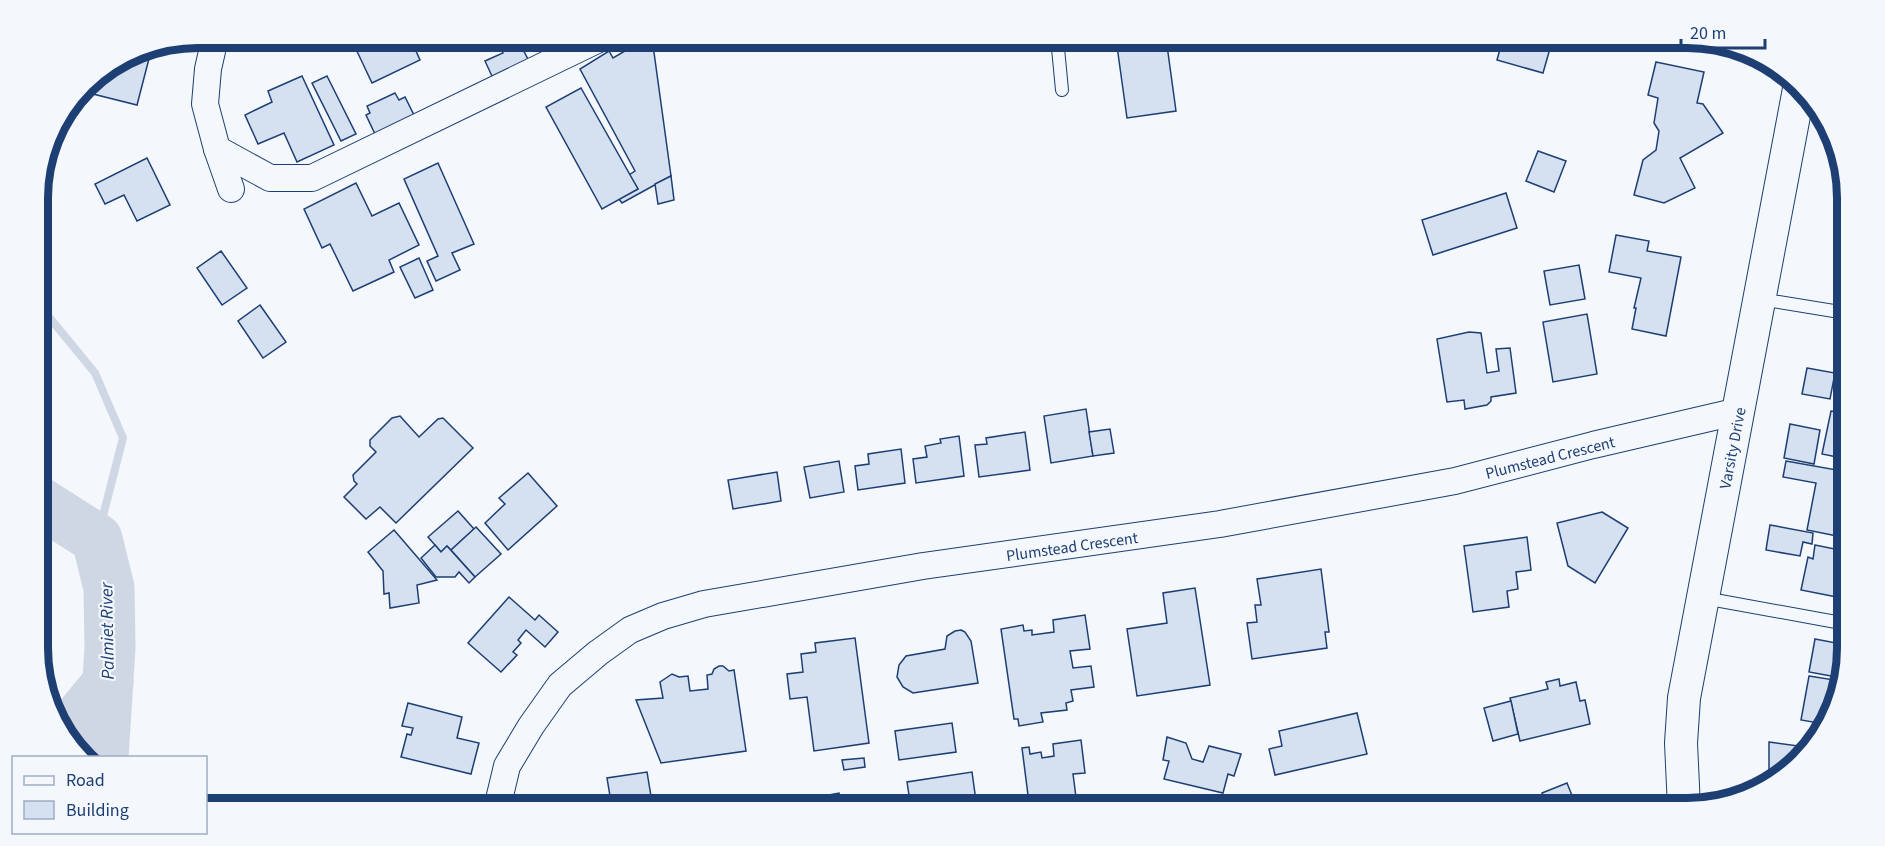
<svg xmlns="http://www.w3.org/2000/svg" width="1885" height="846" font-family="'Source Sans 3',sans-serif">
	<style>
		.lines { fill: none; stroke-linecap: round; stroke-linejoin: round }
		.stream { stroke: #cfd7e4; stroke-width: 8 }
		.river { stroke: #cfd7e4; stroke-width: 51 }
		.building { fill: #d5e0f0; stroke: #1d3f73; stroke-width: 1.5 }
		.service-casing { stroke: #1d3f73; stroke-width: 14 }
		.minor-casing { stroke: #1d3f73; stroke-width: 28 }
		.tertiary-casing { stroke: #1d3f73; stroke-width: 34 }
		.service { stroke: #f4f7fb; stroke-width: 12 }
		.minor { stroke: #f4f7fb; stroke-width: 26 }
		.tertiary { stroke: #f4f7fb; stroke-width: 32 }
		.labels { text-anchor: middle; stroke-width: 4.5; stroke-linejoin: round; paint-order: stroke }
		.street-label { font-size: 16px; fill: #1d3f73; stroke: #f4f7fb }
		.water-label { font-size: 18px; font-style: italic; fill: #1d3f73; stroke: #f4f7fb }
		.rim { fill: none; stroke: #1d3f73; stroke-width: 8 }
	</style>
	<rect width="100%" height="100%" fill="#f4f7fb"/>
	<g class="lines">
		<polyline class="stream" points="38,307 49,317 95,373 123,438 97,539"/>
		<g class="river">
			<polyline points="39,502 97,539 109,588 110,647 103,758"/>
			<polyline points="65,732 79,718 108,683"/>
		</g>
	</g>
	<g class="building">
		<polygon points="328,38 355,38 332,48"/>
		<polygon points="370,38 410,38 420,60 372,83 354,45"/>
		<polygon points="485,38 517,38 533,69 497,87 485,61 503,53 499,45 490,49"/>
		<polygon points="626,38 652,38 671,176 622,203 619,199 638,189 629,175 635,171 580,69 609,51 613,58 632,47"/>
		<polygon points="1123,38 1166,38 1176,111 1127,118 1116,39"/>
		<polygon points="1503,38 1553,38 1543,73 1497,60"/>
		<polygon points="152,47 137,105 81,91 92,78 137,50"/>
		<polygon points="1656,62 1704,72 1697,103 1703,104 1723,133 1680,158 1695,188 1664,203 1634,195 1643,160 1656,150 1659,131 1654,123 1658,98 1648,95"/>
		<polygon points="302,76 334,145 297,162 284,133 258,144 245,115 272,102 268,91"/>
		<polygon points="327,76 356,134 341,141 312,83"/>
		<polygon points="581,88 638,189 602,209 546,107"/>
		<polygon points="395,93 399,100 405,97 414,115 375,134 366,115 370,113 367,106"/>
		<polygon points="1538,151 1566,161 1554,192 1526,181"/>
		<polygon points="147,158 170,205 137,221 124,195 105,204 95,184"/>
		<polygon points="438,163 474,244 452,253 460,270 436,281 427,261 438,256 404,179"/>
		<polygon points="1844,173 1846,177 1846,205 1839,204"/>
		<polygon points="671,176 674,200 658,204 655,184"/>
		<polygon points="356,183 372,216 399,203 419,245 389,260 394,272 353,291 330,244 322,248 304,209"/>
		<polygon points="1506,193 1517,228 1433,255 1422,220"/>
		<polygon points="1616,235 1649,241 1647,251 1681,257 1666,336 1632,329 1636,308 1634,308 1641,278 1609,272"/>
		<polygon points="221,251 247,288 222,305 197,268"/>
		<polygon points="419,258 433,290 415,298 400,267"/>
		<polygon points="1579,265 1585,299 1550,305 1544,271"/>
		<polygon points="260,305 286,342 263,358 238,321"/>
		<polygon points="1587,314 1597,374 1553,382 1543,322"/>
		<polygon points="1469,332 1481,333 1487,373 1499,371 1496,349 1510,348 1516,393 1491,397 1491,401 1487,405 1465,409 1464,400 1447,402 1437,339"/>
		<polygon points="1807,368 1835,373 1830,399 1802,394"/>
		<polygon points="1845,373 1847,374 1847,397 1840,396"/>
		<polygon points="1086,409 1093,456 1051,463 1044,416"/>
		<polygon points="1831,411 1847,414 1847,459 1822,454"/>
		<polygon points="400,416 419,437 438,419 443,418 473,448 396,523 380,507 366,519 344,497 357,484 354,481 353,475 376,452 370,446 370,440 392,418"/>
		<polygon points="1790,424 1820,430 1814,464 1784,458"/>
		<polygon points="1110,429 1114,453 1093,456 1089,432"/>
		<polygon points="1025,432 1030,470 979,477 975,445 987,444 986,438"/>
		<polygon points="959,436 964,476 916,483 913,459 927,457 925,446 941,443 940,439"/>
		<polygon points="901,449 905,483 858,490 855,466 869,464 868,454"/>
		<polygon points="839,461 844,492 810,498 804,467"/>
		<polygon points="1786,461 1837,470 1834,483 1845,486 1847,482 1847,538 1807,530 1816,483 1783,477"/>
		<polygon points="777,472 781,501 733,509 728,480"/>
		<polygon points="528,473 557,506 508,550 485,523 505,504 499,498"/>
		<polygon points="458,511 474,529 451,550 447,546 441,552 428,537"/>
		<polygon points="1602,512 1628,528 1595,583 1568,566 1557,523"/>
		<polygon points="1770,525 1813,533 1812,544 1803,542 1800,556 1766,550"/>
		<polygon points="476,527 501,554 475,577 451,550"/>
		<polygon points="394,530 437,580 417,585 419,603 390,608 389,593 384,594 383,571 368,552"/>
		<polygon points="1527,537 1531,570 1516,572 1518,589 1507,591 1509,607 1473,612 1464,546"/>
		<polygon points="435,545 441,552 447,546 475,577 469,583 459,572 455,577 436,577 421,558"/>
		<polygon points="1815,545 1840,550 1839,554 1847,556 1847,599 1801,590 1808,557 1813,559"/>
		<polygon points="1321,569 1329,632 1325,632 1327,648 1252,659 1247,623 1257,622 1255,605 1261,605 1257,579"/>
		<polygon points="1195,588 1210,685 1137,696 1127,629 1167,623 1163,593"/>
		<polygon points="509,597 535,620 539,615 558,632 545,647 526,630 518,640 521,643 513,652 517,655 501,672 468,643"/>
		<polygon points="1085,615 1090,649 1070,651 1073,668 1091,666 1094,687 1071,690 1073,701 1066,703 1067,710 1041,713 1043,722 1019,726 1018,719 1014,719 1001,629 1023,625 1024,631 1032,630 1032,635 1054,632 1053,620"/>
		<polygon points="961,630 965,632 971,641 978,683 913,693 903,687 897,677 899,665 906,656 945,649 947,636 955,631"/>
		<polygon points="855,638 869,743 814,751 807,697 790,699 787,674 803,672 801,654 816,652 815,643"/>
		<polygon points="1815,639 1847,645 1842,678 1809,672"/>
		<polygon points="719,666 723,666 729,671 734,670 746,751 661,763 636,700 663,698 660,682 672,674 679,677 688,676 690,691 708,689 707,675 712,674 714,669"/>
		<polygon points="1809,676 1841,681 1835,709 1824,724 1801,720"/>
		<polygon points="1559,679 1560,686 1576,682 1580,701 1585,700 1590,724 1520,741 1510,698 1548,689 1546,682"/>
		<polygon points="1511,701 1518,734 1493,741 1484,708"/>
		<polygon points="408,703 462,717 457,738 479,743 471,774 401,757 407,734 411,735 413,728 402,726"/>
		<polygon points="1357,713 1367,754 1275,775 1269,749 1282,746 1279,731"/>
		<polygon points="952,723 956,752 899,760 895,731"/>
		<polygon points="1167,737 1186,743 1192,759 1203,762 1209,746 1241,754 1234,776 1228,774 1223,793 1164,779 1169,761 1163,760"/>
		<polygon points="1081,740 1085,773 1073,774 1076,797 1029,803 1022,748 1029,747 1030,754 1041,752 1042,758 1054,756 1053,744"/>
		<polygon points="1769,742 1806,747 1784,776 1772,780 1769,780"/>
		<polygon points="864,758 865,767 844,770 842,760"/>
		<polygon points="647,772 653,808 612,808 607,778"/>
		<polygon points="972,772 977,808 911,808 907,782"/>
		<polygon points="1567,783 1577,808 1527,808 1545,801 1542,793"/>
		<polygon points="839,793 842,808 808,808 806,799"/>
		<rect x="392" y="797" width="47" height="11"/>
		<polygon points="1078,803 1079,808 1051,808 1050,806"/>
	</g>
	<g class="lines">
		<defs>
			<g id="service">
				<polyline points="1057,38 1062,90"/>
				<polyline points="1760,299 1846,313"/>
				<polyline points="1704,598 1847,624"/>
			</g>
			<g id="minor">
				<polyline points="215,38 208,69 205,104 217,149 231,189"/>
				<polyline points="217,149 270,178 312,178 601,38"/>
				<polyline points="497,808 507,766 531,726 560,685 598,653 630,630 663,616 704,604 923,566 1220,524 1455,481 1593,445 1739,411"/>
			</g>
			<polyline id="tertiary" points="1684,808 1681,743 1684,698 1799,89"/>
		</defs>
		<use href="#service" class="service-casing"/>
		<use href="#minor" class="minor-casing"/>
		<use href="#tertiary" class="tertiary-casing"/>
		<use href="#service" class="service"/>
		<use href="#minor" class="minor"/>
		<use href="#tertiary" class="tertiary"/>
	</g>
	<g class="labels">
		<g class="street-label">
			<text transform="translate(1732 448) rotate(-79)" y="6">Varsity Drive</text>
			<text transform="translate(1550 457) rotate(-14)" y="6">Plumstead Crescent</text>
			<text transform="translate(1072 546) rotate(-8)" y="6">Plumstead Crescent</text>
		</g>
		<g class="water-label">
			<text transform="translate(107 631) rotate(-91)" y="6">Palmiet River</text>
		</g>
	</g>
	<path d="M0 0H1885V846H0ZM198 48H1687A150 150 0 0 1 1837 198V648A150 150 0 0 1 1687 798H198A150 150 0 0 1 48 648V198A150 150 0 0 1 198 48Z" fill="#f4f7fb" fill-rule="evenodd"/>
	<path class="rim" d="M198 48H1687A150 150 0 0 1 1837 198V648A150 150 0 0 1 1687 798H198A150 150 0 0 1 48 648V198A150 150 0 0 1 198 48Z"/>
	<rect x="12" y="756" width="195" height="78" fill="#f4f7fb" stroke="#9eadc5" stroke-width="1.5"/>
	<rect x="24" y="776" width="30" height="9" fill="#f4f7fb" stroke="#9eadc5" stroke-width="1.5"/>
	<text x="66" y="786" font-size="18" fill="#1d3f73">Road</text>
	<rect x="24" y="801" width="30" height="18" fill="#d5e0f0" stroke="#9eadc5" stroke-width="1.5"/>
	<text x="66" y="816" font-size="18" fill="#1d3f73">Building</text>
	<path d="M1681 39v9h84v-9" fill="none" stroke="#1d3f73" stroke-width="3"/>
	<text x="1690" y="39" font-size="18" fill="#1d3f73" stroke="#f4f7fb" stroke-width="4.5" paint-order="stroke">20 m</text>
</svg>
